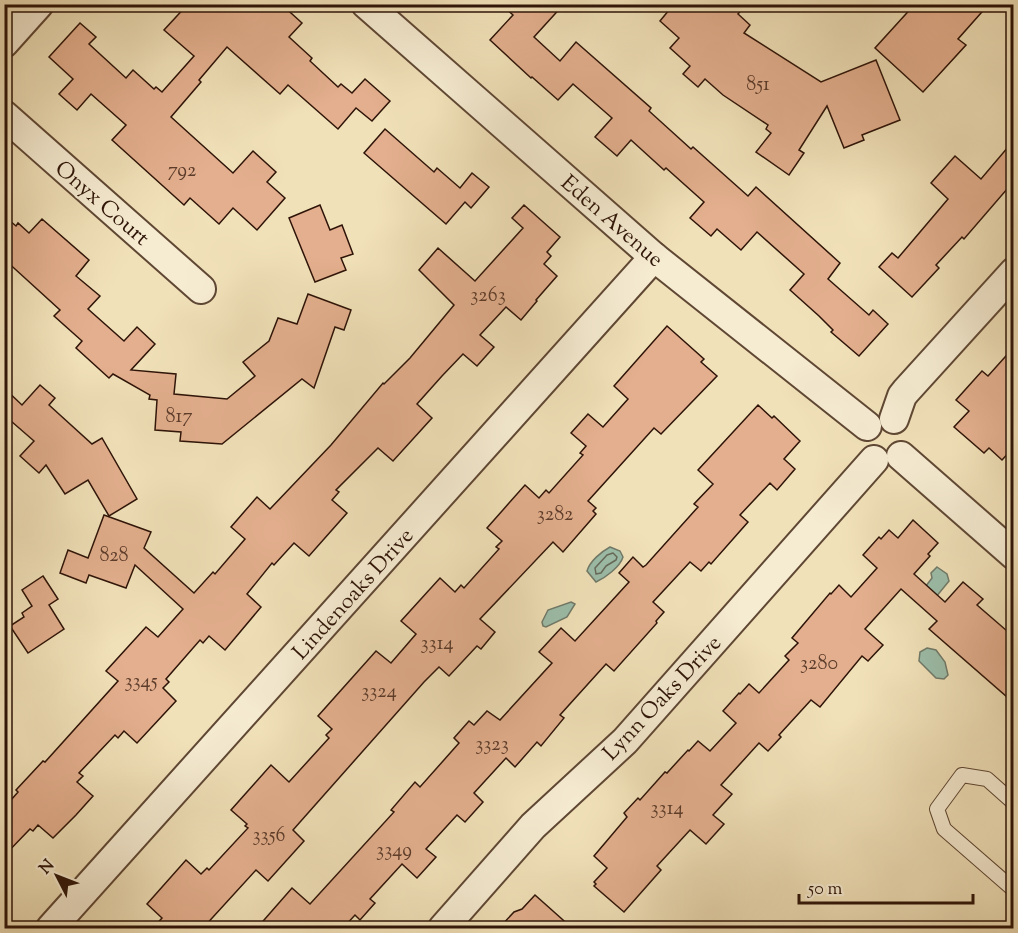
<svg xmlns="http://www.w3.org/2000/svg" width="1018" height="933" font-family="'Sorts Mill Goudy',serif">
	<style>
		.water { fill: #9cbeaa; stroke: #707a69; stroke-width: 1.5 }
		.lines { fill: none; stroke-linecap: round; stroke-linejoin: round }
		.shore { stroke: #656959; stroke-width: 1.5 }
		.building { fill: #e3af8e; stroke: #2e1408; stroke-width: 1.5 }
		.service-casing { stroke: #5f4734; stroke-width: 16 }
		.minor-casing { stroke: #5f4734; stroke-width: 32 }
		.service { stroke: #f6ecd2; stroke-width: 14 }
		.minor { stroke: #f6ecd2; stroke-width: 28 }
		.labels { text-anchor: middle; stroke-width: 4.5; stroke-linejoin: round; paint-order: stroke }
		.number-label { font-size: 20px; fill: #5b3b2a }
		.street-label { font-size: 22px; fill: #2e1408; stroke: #f6ecd2 }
	</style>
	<rect width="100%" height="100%" fill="#f1e1b9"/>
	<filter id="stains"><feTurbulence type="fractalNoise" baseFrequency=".00333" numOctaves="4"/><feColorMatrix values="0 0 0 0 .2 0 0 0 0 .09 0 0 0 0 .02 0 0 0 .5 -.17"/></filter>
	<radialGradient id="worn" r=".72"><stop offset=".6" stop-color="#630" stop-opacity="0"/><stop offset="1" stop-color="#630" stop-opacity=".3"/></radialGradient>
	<g class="water">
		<path d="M 610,547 L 620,551 L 623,557 C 620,567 605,578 596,582 L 587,571 C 590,561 601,552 610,547 Z"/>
		<polygon points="937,567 947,574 949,581 931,603 922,591 932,578 931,573"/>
		<polygon points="571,602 575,604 567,617 546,627 543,626 542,622 548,610"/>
		<polygon points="927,648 936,650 945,662 948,675 944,679 936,678 919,661 920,652"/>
	</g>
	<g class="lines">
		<polygon class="shore" points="613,553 617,557 616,560 606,566 601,573 596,574 595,568 607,555"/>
	</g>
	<g class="building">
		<polygon points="188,4 281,4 302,23 289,37 312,58 310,61 338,87 341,84 352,93 365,79 390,101 372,121 356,108 338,129 288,85 280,94 227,47 199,80 201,82 171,117 233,173 253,151 276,172 267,182 285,198 257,230 233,208 219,224 190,198 184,205 112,140 126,125 91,94 77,110 59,94 73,79 49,57 80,23 96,37 89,44 126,78 133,70 154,89 156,87 162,92 194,56 164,30"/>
		<polygon points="501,4 564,4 534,37 560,61 576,42 651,108 649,111 691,149 693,147 748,196 756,187 840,263 828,279 869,315 873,310 888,324 859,356 831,332 833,330 819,316 790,290 804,274 757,232 741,250 717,229 711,236 690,218 704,202 666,168 664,170 631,140 617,156 595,137 612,118 573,84 558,100 532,77 531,78 490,40 513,15"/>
		<polygon points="674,4 746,4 738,14 750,25 744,33 821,82 876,60 900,120 862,135 864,140 844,148 827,106 799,150 804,153 789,175 756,152 771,133 766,129 768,125 723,95 705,79 698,87 683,74 690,66 670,48 679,38 660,21"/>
		<polygon points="915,4 989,4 958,39 966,45 923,92 875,48"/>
		<polygon points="385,129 434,172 437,168 460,188 472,173 489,187 471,208 465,202 446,224 364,153"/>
		<polygon points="1014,140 1014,181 964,239 962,237 936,265 939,268 912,297 879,267 892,253 898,258 948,199 931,183 955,156 981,179"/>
		<polygon points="320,205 330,230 342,225 353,254 341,258 346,270 315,282 289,218"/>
		<polygon points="524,205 560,237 547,252 551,256 544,264 557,276 536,300 537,301 521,320 506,307 480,335 494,347 477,366 463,354 442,376 417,404 432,418 393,461 378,448 336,490 339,492 332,500 347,513 309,556 294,543 274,565 272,563 247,594 261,607 225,650 209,636 203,643 200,640 166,679 169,682 163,688 176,701 137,743 124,731 118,738 115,735 79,773 83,776 77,782 93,796 76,815 53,838 38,825 33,831 30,829 4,856 4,808 18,792 16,790 43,761 45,762 118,681 106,671 146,627 158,637 183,609 135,565 126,588 89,575 86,583 60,573 68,550 88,558 104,515 151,532 144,548 194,593 213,572 215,574 245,539 231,527 257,497 270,509 331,445 383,383 384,384 410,358 454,305 419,270 438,248 475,281 523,228 512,218"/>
		<polygon points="4,216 16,226 18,223 29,233 42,219 89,260 76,276 100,296 88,309 124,341 137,327 155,344 131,370 176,374 174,394 227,399 255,376 243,362 269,341 278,318 297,324 308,294 351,310 344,330 335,327 314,388 302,379 222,444 180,441 181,432 155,430 157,400 149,399 150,395 113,374 109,378 76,348 82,341 54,316 60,310 4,259"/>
		<polygon points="667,326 704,359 701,362 717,376 661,434 654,428 588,501 596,508 593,511 596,514 563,552 553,542 480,619 495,632 481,649 477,646 449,676 439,667 424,682 293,830 304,841 268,881 256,870 203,928 153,928 162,918 147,904 186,860 201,874 207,868 209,870 248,828 245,826 247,824 231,810 271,765 289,782 329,738 326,735 332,729 318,716 376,651 391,663 416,634 401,621 440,578 455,592 461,585 464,588 499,549 496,547 502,541 487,528 525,485 539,498 546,490 549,493 583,455 580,453 586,446 571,433 588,414 603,427 628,399 614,386"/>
		<polygon points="1014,347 1014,447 1002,460 989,448 984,453 954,427 969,411 956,400 982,371 988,376"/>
		<polygon points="40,385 55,398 49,405 92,444 102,438 137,499 109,516 88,480 65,494 46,465 39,473 20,456 34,441 4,415 4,388 22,405"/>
		<polygon points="758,405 772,418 774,416 800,441 784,459 795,469 777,490 770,483 740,515 748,522 711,564 709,562 701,571 690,562 653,602 664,612 656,621 657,623 614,671 606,664 560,715 564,718 541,746 537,742 515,767 506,758 474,793 483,802 465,822 457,815 426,849 436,857 417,878 402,864 370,899 375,903 360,920 355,915 343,928 257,928 292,888 310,904 394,812 391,810 415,782 420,787 459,743 454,738 469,721 474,725 487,711 500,720 552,663 539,652 561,628 575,641 629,582 619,573 633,557 643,567 646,565 698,507 694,504 713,484 698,470"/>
		<polygon points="913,520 938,543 928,554 930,556 914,574 945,602 963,582 983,599 977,605 1014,637 1014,703 929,629 937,621 901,589 865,629 883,645 868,661 862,656 820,707 811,700 779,735 781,737 768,751 759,743 721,785 732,794 713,815 724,824 706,844 690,830 657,866 661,870 624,912 594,886 596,884 594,882 607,868 594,856 627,817 624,813 638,798 640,800 665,772 667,773 688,750 689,751 698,741 710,751 736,723 723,711 739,693 740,694 749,684 759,693 789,660 785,656 798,643 792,638 830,593 831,594 839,585 851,597 877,568 863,555 879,537 881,539 889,530 898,538"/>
		<polygon points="43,576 58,599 49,605 64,629 28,653 10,626 24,617 22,613 32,606 22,590"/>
		<polygon points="535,895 572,928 499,928 514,912 522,909"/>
	</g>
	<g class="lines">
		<defs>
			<polyline id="service" points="1014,803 987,779 962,775 937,809 944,829 1014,890"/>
			<g id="minor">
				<polyline points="366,4 654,257 867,426"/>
				<polyline points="4,43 39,4"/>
				<polyline points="4,115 201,289"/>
				<polyline points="894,419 902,396 906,391 1014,272"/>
				<polyline points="901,456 1014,555"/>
				<polyline points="51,928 654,257"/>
				<polyline points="443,928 533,826 625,741 874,460"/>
			</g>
		</defs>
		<use href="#service" class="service-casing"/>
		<use href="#minor" class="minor-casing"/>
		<use href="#service" class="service"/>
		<use href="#minor" class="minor"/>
	</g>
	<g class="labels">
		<g class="number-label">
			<text x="758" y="90">851</text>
			<text x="182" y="176">792</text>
			<text x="488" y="301">3263</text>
			<text x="179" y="422">817</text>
			<text x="555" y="520">3282</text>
			<text x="114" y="561">828</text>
			<text x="437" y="649">3314</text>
			<text x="819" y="669">3280</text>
			<text x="141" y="687">3345</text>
			<text x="379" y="697">3324</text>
			<text x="492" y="750">3323</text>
			<text x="667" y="814">3314</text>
			<text x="269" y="841">3356</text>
			<text x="394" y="856">3349</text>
		</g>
		<g class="street-label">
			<text transform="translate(103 202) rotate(41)" y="8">Onyx Court</text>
			<text transform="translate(613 220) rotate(41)" y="8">Eden Avenue</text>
			<text transform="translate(352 593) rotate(-48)" y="8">Lindenoaks Drive</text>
			<text transform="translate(661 697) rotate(-47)" y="8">Lynn Oaks Drive</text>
		</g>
	</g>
	<rect width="1018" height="933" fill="none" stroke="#f1e1b9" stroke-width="24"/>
	<rect x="6" y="6" width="1006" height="921" fill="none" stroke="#2e1408" stroke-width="3"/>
	<rect x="12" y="12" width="994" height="909" fill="none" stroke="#2e1408" stroke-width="1.5"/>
	<g transform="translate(57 876) rotate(312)" stroke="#f6ecd2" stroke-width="4.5" paint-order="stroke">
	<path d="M0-4.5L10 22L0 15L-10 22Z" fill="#2e1408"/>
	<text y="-9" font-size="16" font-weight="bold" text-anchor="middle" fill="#2e1408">N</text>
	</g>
	<path d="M799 894v9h174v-9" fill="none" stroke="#2e1408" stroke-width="3"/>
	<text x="808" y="894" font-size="18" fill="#2e1408" stroke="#f6ecd2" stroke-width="4.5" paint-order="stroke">50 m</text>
	<rect width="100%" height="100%" filter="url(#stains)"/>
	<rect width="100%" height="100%" fill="url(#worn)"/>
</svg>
